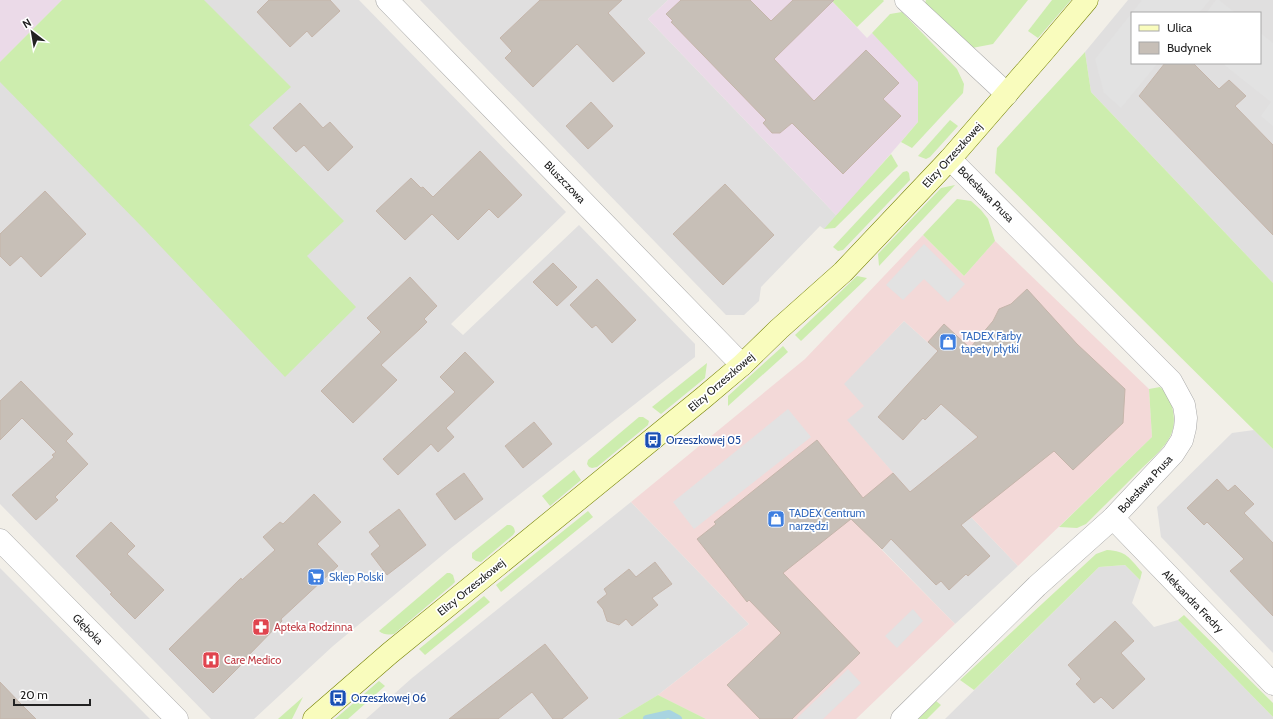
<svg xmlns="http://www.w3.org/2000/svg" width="1273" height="719" font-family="Cabin,sans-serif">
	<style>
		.residential { fill: #e0dfdf; fill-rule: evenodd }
		.commercial { fill: #f3d9d8 }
		.industrial { fill: #ebdae8 }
		.grass { fill: #cdedae }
		.parking { fill: #e2e2e2 }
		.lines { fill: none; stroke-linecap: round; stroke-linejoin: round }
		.stream { stroke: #a8d4e1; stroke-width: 8 }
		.building { fill: #c7bfb7; stroke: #c5b5aa }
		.street-casing { stroke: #a9a9a9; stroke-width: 23 }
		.secondary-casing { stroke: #748101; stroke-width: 23 }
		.street { stroke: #fff; stroke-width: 22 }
		.secondary { stroke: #f9fcbd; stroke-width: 22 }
		.labels { text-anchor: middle; stroke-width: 3.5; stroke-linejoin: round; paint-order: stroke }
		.street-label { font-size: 11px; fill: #222; stroke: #fff }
		.shop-label { font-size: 11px; fill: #366cbe; stroke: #fff; text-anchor: start }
		.transit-label { font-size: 11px; fill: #164399; stroke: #fff; text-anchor: start }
		.health-label { font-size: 11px; fill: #be3a42; stroke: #fff; text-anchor: start }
	</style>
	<rect width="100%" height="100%" fill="#f2efe8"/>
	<g class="residential">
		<polygon points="62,0 359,0 566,212 451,324 463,335 579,225 695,344 695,357 451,548 333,646 254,719 211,719 0,504 0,62"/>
		<polygon points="420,0 668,0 648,19 837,216 824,229 820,226 761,287 759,301 744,315 726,315"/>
		<path d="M 1128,0 L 1273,0 L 1273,283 L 1091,92 L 1085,52 ZM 1132,13 L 1260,13 L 1260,63 L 1132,63 Z"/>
		<polygon points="904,321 953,365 981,435 952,497 1018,566 955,624 865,532 893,473 846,420 843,384"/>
		<polygon points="1254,430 1273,449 1273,653 1161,537 1157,507 1232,433"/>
		<polygon points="631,502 749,624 658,695 618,719 366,719 412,678"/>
		<polygon points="1125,565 1140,580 1132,603 1154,627 1178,620 1273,717 1273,719 945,719 1099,567"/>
		<polygon points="0,568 150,719 0,719"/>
	</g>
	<polygon class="commercial" points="923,235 964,276 995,241 1149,389 1152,437 1018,566 952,497 932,474 980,435 953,365 904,321 844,384 864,406 847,420 910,492 865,533 955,624 856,719 706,719 658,695 749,624 631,502 805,359"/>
	<g class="industrial">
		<polygon points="0,0 62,0 0,62"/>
		<polygon points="668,0 831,0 867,38 872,33 918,80 918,122 837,216 648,19"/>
	</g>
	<g class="grass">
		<polygon points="62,0 204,0 291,87 249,125 344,221 307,256 356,307 285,377 145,230 0,82 0,62"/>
		<polygon points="831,0 883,0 884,1 857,27"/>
		<polygon points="926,0 1028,0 993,44 967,49 924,7"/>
		<polygon points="1052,0 1071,0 1038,38 1028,31"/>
		<polygon points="902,12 957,69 964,84 963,93 912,148 901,142 918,122 918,82 872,33 890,14"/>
		<polygon points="1085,52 1091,92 1273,283 1273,449 995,173 997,148"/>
		<polygon points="950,120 958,126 930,157 926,159 918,156"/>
		<polygon points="891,154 898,166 835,228 824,229"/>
		<polygon points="907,171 909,173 910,180 843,250 838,251 833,247 903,172"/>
		<polygon points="955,185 879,266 878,254 941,188"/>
		<polygon points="957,199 971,201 981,210 988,219 995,241 964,276 923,235"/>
		<polygon points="857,276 867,278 801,341 795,335"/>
		<polygon points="783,346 788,352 728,406 728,396"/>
		<polygon points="707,363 705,378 661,414 652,407"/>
		<path d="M 1160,387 C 1172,396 1177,418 1172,432 C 1167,447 1149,461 1138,472 C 1121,489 1103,507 1086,524 L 1077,528 L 1059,527 L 1152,437 L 1149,389 Z"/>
		<polygon points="639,417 643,417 649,421 648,425 597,467 592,468 589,467 587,464 588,460"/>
		<polygon points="574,470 581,480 550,506 542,496"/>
		<polygon points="588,511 593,517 501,592 496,585"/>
		<path d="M 507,525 C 512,525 514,526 515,532 L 513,535 L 481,562 L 476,561 L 472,558 L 472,553 Z"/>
		<path d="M 1107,550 C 1127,551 1129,558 1142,572 L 1140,580 L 1125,565 L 1099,567 L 974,690 L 960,680 L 1096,554 Z"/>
		<path d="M 447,573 L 450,573 L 453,575 L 455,582 L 452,585 L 394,634 C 388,635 384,635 379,631 Z"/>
		<polygon points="484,596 490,602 425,655 419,649"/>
		<polygon points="1184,615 1273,703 1273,717 1178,620"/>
		<polygon points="379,681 385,686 348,719 335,719"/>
		<polygon points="658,695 706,719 618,719"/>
		<polygon points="303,697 292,719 278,719"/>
		<polygon points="936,701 941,705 927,719 918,719"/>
	</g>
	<g class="parking">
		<polygon points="1142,0 1210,0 1199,13 1132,13 1132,63 1158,63 1121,108 1104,93 1095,59"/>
		<polygon points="1216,0 1219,0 1235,13 1206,13"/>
		<polygon points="1260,33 1273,43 1273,126 1261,116 1271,102 1222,63 1260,63"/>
		<polygon points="924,244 965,284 948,302 924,279 903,300 886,285"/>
		<polygon points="788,409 811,437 694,529 673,502"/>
		<polygon points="913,609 923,621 897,648 885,636"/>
		<polygon points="848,669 861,683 823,719 798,719 797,718"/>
	</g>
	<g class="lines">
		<polyline class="stream" points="647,719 669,714 678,719"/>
	</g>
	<g class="building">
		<polygon points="269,0 330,0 340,11 312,37 307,31 290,47 257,12"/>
		<polygon points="540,0 622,0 608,13 645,53 613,82 577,44 533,87 505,58 512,51 500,38"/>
		<polygon points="681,0 750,0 771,21 793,0 834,0 774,59 814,101 866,50 899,83 883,99 901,116 843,174 792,123 780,133 772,133 763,123 766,120 671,22 673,21 666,14"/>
		<polygon points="1165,63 1193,63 1219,89 1229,80 1246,96 1235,106 1273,145 1273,235 1139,96"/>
		<polygon points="591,102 613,126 588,149 566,126"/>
		<polygon points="300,103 323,128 330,122 353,147 328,171 304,145 296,152 273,128"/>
		<polygon points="480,151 522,195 498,218 489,209 458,240 432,214 405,240 376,211 411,178 421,188 423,187 433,197"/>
		<polygon points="725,184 774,235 723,285 673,234"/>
		<polygon points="45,191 86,234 41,277 21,256 10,266 0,256 0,234"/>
		<polygon points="553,263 577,287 557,306 533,282"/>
		<polygon points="410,277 437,306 424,319 427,322 420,329 381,365 397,380 353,423 321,391 381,332 367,318"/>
		<polygon points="597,279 636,320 612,343 596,325 592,328 570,305"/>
		<polygon points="1027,289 1077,344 1125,389 1123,423 1073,470 1054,451 961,525 990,556 968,576 966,574 949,590 941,581 936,585 891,539 882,549 851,519 783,573 860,653 792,719 760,719 727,685 781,633 749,600 747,602 697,539 716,524 714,522 817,440 863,498 893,473 910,492 978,437 941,404 925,420 923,418 903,440 878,417 938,351 928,342 944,324 970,348 993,321 999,309 1011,304"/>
		<polygon points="465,352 494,382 446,428 454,437 438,452 431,444 398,475 383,459 455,392 440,377"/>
		<polygon points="21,381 73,434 66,441 88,464 55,497 58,500 36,520 12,495 54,457 52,455 56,452 22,418 0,440 0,401"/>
		<polygon points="534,422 552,444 523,468 505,446"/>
		<polygon points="464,473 483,499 455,520 436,494"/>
		<polygon points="1217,479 1228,491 1235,485 1254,504 1244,513 1273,543 1273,616 1230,571 1244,559 1207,522 1204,525 1187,508"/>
		<polygon points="314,494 341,522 317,544 338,566 281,619 282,621 246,658 247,659 213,693 169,649 241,578 242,580 275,550 263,537 280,522 283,524"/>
		<polygon points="399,509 426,545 387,575 371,554 380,546 369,532"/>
		<polygon points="111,522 135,546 127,554 164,590 135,619 110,594 112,593 76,556"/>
		<polygon points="655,562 672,584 652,598 658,605 632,626 626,619 619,625 607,621 603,609 597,602 607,594 604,589 629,569 636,577"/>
		<polygon points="1115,621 1134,641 1121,653 1145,679 1113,709 1101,697 1094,703 1076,684 1081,679 1068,665"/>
		<polygon points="545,644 588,698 562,719 553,719 532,692 498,719 449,719"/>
		<polygon points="0,682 20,703 36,719 0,719"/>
	</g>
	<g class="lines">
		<defs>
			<g id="street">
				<polyline points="387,0 742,365"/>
				<polyline points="906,0 1007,94"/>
				<polyline points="1113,518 1273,684"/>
				<polyline points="0,540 177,719"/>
				<polyline points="902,719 1037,586 1113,518 1173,454 1182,440 1185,428 1186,418 1184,405 1171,381 950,159"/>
			</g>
			<polyline id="secondary" points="314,719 390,653 703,398 742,365 779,329 843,272 950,159 1042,53 1087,0"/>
		</defs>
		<use href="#street" class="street-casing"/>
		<use href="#secondary" class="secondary-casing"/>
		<use href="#street" class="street"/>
		<use href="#secondary" class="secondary"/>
	</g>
	<defs>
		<symbol id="shop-square" viewBox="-11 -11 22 22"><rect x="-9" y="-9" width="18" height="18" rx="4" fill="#3f7fe0" stroke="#fff"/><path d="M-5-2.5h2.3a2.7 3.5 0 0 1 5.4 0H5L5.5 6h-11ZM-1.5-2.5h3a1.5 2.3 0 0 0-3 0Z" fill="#fff"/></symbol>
		<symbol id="bus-square" viewBox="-11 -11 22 22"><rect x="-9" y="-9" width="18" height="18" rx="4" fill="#1a4fb4" stroke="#fff"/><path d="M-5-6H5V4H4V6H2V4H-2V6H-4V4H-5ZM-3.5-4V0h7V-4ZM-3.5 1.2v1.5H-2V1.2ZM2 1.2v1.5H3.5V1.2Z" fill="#fff"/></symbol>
		<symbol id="supermarket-square" viewBox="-11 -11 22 22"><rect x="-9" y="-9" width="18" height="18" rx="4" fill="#3f7fe0" stroke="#fff"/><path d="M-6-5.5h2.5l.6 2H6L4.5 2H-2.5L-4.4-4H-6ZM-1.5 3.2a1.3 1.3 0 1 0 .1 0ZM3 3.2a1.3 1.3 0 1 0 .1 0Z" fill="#fff"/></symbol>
		<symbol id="pharmacy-square" viewBox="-11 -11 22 22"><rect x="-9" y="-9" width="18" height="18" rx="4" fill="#e0444e" stroke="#fff"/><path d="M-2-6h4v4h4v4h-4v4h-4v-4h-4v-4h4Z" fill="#fff"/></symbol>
		<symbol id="hospital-square" viewBox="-11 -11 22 22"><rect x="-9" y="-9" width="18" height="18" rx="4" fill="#e0444e" stroke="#fff"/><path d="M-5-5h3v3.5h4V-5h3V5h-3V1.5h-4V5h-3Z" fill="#fff"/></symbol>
	</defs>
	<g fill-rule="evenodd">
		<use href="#shop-square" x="938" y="332" width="20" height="20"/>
		<use href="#bus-square" x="643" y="430" width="20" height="20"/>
		<use href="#shop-square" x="766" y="509" width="20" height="20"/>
		<use href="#supermarket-square" x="306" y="567" width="20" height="20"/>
		<use href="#pharmacy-square" x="251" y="617" width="20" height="20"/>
		<use href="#hospital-square" x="201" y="650" width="20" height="20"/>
		<use href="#bus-square" x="328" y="688" width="20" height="20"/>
	</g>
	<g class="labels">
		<g class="street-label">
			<text transform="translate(952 155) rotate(-48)" y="4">Elizy Orzeszkowej</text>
			<text transform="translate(565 182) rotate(46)" y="4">Bluszczowa</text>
			<text transform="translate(986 194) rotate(45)" y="4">Bolesława Prusa</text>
			<text transform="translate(721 382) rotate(-41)" y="4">Elizy Orzeszkowej</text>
			<text transform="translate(1145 484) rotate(-47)" y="4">Bolesława Prusa</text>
			<text transform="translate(471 587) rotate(-39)" y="4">Elizy Orzeszkowej</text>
			<text transform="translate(1193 601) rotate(46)" y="4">Aleksandra Fredry</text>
			<text transform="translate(88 629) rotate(45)" y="4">Głęboka</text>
		</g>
		<g class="shop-label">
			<text x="961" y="340">TADEX Farby<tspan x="961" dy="13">tapety płytki</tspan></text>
			<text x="789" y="517">TADEX Centrum<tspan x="789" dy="13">narzędzi</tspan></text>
			<text x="329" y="581">Sklep Polski</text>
		</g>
		<g class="transit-label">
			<text x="666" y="444">Orzeszkowej 05</text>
			<text x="351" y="702">Orzeszkowej 06</text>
		</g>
		<g class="health-label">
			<text x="274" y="631">Apteka Rodzinna</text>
			<text x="224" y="664">Care Medico</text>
		</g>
	</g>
	<rect x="1131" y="12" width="130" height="52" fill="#ffffff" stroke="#a7a7a7"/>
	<rect x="1139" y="25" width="20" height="6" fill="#f9fcbd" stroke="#a7a7a7"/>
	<text x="1167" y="32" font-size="12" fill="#222222">Ulica</text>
	<rect x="1139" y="42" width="20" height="12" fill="#c7bfb7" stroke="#a7a7a7"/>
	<text x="1167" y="52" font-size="12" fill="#222222">Budynek</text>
	<g transform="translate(32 32) rotate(329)" stroke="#ffffff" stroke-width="3" paint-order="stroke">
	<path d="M0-3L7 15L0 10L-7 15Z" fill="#222222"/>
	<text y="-6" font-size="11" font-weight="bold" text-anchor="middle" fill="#222222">N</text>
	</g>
	<path d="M14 699v6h76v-6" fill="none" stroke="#222222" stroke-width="2"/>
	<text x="20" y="699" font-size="12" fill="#222222" stroke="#ffffff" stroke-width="3" paint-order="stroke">20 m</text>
</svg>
